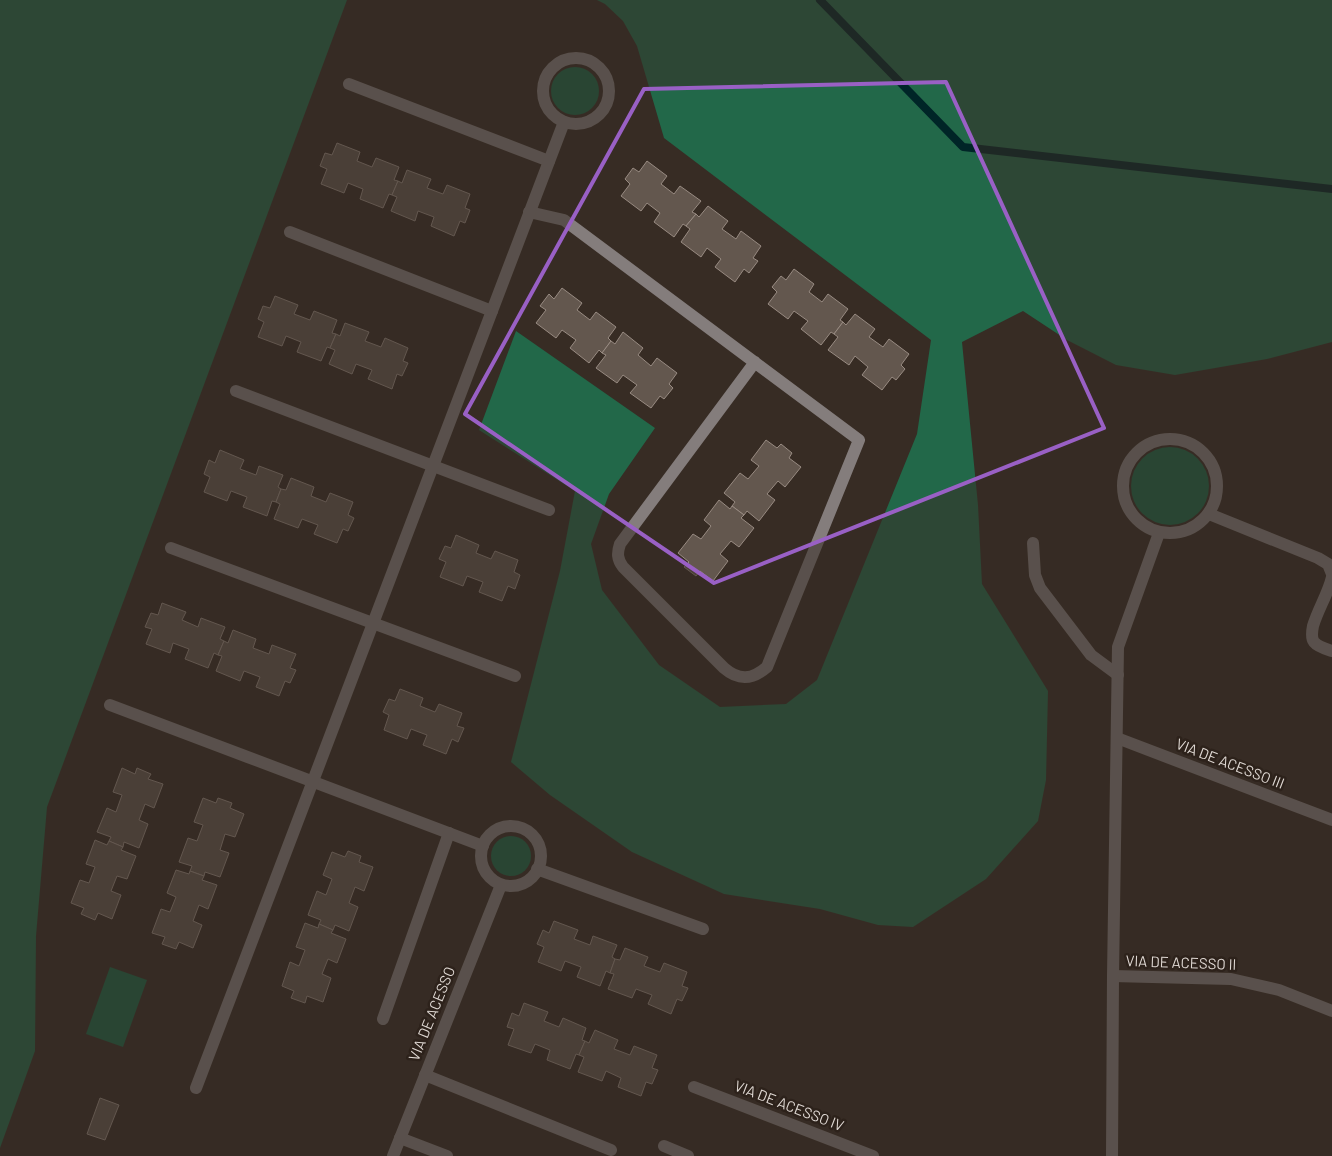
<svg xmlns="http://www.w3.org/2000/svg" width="1332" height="1156" font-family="Barlow,sans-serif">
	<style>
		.green { fill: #196445 }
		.forest { fill: #226849 }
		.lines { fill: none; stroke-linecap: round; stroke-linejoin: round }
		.stream { stroke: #002527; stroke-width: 8 }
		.building { fill: #63574e; stroke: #988b82 }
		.minor { stroke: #847d7c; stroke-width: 12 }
		.marked { fill: none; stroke: #9960c5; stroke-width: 4; stroke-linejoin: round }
		.labels { text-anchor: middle; stroke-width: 5; stroke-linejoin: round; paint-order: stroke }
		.street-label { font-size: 15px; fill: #dfd8d3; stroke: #2d221b }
	</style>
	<rect width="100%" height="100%" fill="#372c24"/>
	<g class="green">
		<circle cx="575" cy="91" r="24"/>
		<circle cx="1170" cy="486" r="39"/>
		<circle cx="511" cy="856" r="20"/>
		<polygon points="110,967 147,980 123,1047 86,1034"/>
	</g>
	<g class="forest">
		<polygon points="0,0 347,0 47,807 36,936 35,1051 0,1148"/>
		<polygon points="597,0 1332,0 1332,342 1267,359 1175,375 1116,365 1067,340 1023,311 962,342 978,505 982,584 1048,691 1046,780 1038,821 986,879 913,927 878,925 820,909 724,894 632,852 550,795 511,762 560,571 575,491 479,430 516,331 655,428 609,494 591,544 602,590 659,665 720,707 786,704 817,680 917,434 931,340 664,138 637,46 623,21 605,4"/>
	</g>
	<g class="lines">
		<polyline class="stream" points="820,0 963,147 1332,189"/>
	</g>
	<g class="building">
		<polygon points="337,143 360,152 357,161 372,167 376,158 399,167 394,180 398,181 392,195 389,194 383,208 360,199 363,189 348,183 344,193 321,184 327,169 320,166 325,153 332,155"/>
		<polygon points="647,161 667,176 661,184 674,194 680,186 701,201 692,212 696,214 686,226 683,224 674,237 654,222 660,213 647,203 641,211 621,196 630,184 625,179 633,168 639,172"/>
		<polygon points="407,170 431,179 427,188 443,194 447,185 470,194 465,208 470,210 465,223 460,221 454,236 431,226 434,217 418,211 415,221 391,211 397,197 392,195 398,181 402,183"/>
		<polygon points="708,206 728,221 722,229 736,239 741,231 761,246 753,258 758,261 749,273 744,269 735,282 715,267 721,259 707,248 701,257 681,242 690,229 686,226 696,214 699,217"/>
		<polygon points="794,269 814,284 809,292 822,302 828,294 848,309 840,320 843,322 834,334 831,332 821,345 801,329 808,321 794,311 788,319 768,304 777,292 772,287 781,276 786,280"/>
		<polygon points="562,288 582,303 577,310 590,320 596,312 616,327 608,338 611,341 602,353 599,350 589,363 570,348 576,340 562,330 556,338 536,323 546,310 540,306 549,294 554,299"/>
		<polygon points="275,296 298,305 294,314 310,320 314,311 337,320 332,333 336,334 330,348 327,347 321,361 297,352 301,342 286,336 282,346 258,337 264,322 258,319 263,306 270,308"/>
		<polygon points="855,314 875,329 869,337 883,347 889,339 909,354 901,365 905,369 896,380 892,377 882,390 862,375 868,367 855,356 849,365 828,350 838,337 834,334 843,322 846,325"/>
		<polygon points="345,323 369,332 365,341 381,347 385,338 408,348 403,361 408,363 402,376 397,374 392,389 368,379 372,370 356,364 352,374 329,364 335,350 330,348 336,334 340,336"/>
		<polygon points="623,332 643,348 638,355 651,366 657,358 677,373 669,384 673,388 664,399 660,396 651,408 630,393 637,385 623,375 617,383 596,368 606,355 602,353 611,341 615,344"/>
		<polygon points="766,440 777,448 781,444 792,453 789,458 801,467 785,487 778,481 767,494 775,500 759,521 747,511 744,515 732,506 735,502 724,493 740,473 748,479 759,466 751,460"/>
		<polygon points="220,450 244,460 240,469 256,475 259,466 283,475 278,487 281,489 276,502 272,501 267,516 243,507 247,497 231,491 227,501 204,492 210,477 204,474 209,460 215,463"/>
		<polygon points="291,478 314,487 311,496 326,502 330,493 353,502 348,515 354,518 348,531 343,529 337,543 314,534 318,525 302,519 298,528 274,519 280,504 276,502 281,489 286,490"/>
		<polygon points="719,500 730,509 732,506 744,515 741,518 754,528 739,547 731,541 720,554 728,561 713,581 700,571 696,576 684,567 689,562 678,553 693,534 701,539 711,526 704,520"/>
		<polygon points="456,535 479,545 476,553 491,559 495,551 518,560 514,572 520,575 515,589 508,586 502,601 479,592 483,582 467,576 463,586 440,577 446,562 439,559 445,546 451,548"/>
		<polygon points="162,603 186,612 182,620 198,627 201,618 225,627 220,639 224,641 218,655 214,653 208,668 185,659 189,649 173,643 170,653 146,644 152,629 145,627 151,613 158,615"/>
		<polygon points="233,630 256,639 253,648 269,654 272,645 296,654 290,668 296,670 290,683 285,681 279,696 256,687 260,677 244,671 240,681 216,671 222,656 218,655 224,641 228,643"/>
		<polygon points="400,689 423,698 420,706 435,712 439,704 462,713 457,726 464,728 458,742 452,739 446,754 423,745 427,735 411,729 407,739 384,730 389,715 383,712 389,699 395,701"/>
		<polygon points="122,768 135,774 137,768 151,774 148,779 163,784 154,808 145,804 139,820 148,824 139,848 124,842 123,847 109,841 111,837 97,832 107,808 116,812 122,795 113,792"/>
		<polygon points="203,798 216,803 218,798 232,803 230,808 244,814 235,837 225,834 220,850 229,853 220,877 205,872 204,876 190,871 192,866 179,862 188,838 197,841 203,825 194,822"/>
		<polygon points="95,840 107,845 109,841 123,847 121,850 136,856 127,879 117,876 111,891 121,895 112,919 98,913 95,920 81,914 84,908 71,903 80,880 89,883 95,867 86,864"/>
		<polygon points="348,851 361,856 359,862 373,867 364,891 355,887 349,903 358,907 349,931 335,925 333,930 319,924 321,920 308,915 317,891 326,895 332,879 323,875 332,852 345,857"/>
		<polygon points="176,870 189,874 190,871 204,876 202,880 217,885 208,909 199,905 193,921 202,925 193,948 179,942 176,949 162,944 165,937 152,933 161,909 170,912 176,897 167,893"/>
		<polygon points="554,921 578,930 574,939 590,945 593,936 617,945 612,957 615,959 610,973 606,971 600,986 577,977 581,967 565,961 561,971 538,962 544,947 537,944 543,930 549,933"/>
		<polygon points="305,923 318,928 319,924 333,930 331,933 346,939 337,963 328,959 322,974 331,978 323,1002 307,996 305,1003 291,998 294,991 282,986 290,962 299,966 305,950 296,947"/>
		<polygon points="625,948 648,957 644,966 660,972 664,963 687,972 682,986 688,988 682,1001 677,999 671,1014 648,1004 652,995 636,989 632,998 608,989 614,974 610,973 615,959 620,960"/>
		<polygon points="524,1003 548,1012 544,1021 559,1027 563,1018 586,1028 582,1040 585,1041 579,1055 576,1054 570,1069 547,1060 550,1050 535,1044 531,1053 508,1045 514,1029 507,1027 512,1013 519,1016"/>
		<polygon points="595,1030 618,1040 614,1049 630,1055 634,1046 657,1055 652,1068 658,1070 652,1084 646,1082 641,1096 618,1087 621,1078 606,1071 602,1081 578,1072 584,1057 579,1055 585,1041 589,1043"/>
		<polygon points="100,1098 119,1105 105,1140 87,1134"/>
	</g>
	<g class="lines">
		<g class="minor">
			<circle cx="576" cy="91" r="33"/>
			<polyline points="349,84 549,161"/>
			<path d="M 529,212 L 564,220 L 859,440 L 767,667 C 752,680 739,681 724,668 L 623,567 C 617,559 617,553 620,544 L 755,362"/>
			<polyline points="290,232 492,311"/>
			<polyline points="236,391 549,510"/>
			<circle cx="1170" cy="486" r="47"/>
			<polyline points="1209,514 1318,558 1328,564 1332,574"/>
			<polyline points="1033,543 1035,575 1040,588 1091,655 1118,675"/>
			<polyline points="171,548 515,676"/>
			<path d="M 1332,577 C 1328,594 1318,609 1313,626 C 1312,631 1311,638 1314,642 C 1318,647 1326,649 1332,651"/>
			<polyline points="110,705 483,846"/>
			<polyline points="1117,738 1332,820"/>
			<circle cx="511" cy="856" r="30"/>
			<polyline points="537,869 703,929"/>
			<polyline points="1113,976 1231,979 1279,990 1332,1011"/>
			<polyline points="383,1019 449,833"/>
			<polyline points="425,1075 611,1150"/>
			<polyline points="694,1087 873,1156"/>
			<polyline points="196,1088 564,122"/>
			<polyline points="400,1138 447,1156"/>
			<polyline points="664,1146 688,1156"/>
			<polyline points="393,1156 501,885"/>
			<polyline points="1112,1156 1113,976 1118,647 1159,533"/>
		</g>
	</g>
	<path d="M0 0H1332V1156H0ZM 946,82 L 1104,428 L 714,583 L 465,414 L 644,89 Z" fill="#372c24" fill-opacity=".55" fill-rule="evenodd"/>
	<path class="marked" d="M 946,82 L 1104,428 L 714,583 L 465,414 L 644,89 Z"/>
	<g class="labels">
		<g class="street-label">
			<text transform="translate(1230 764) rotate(21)" y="5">VIA DE ACESSO III</text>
			<text transform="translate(1181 963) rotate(2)" y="5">VIA DE ACESSO II</text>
			<text transform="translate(432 1014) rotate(-68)" y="5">VIA DE ACESSO</text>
			<text transform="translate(789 1106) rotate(21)" y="5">VIA DE ACESSO IV</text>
		</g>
	</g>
</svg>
